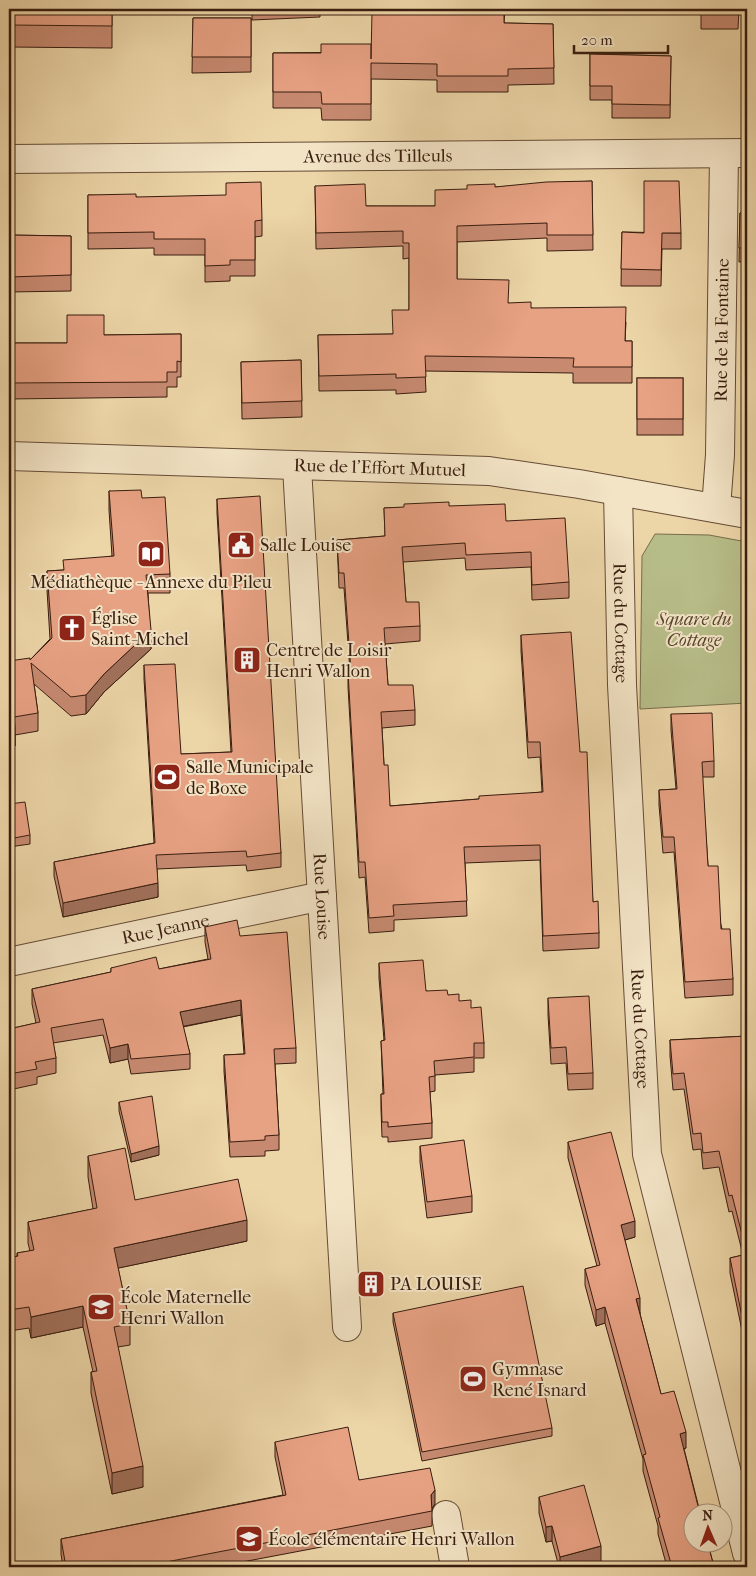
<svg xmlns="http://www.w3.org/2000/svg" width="756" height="1576" font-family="'IM FELL French Canon',serif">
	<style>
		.green { fill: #b7bd88; stroke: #786d4c }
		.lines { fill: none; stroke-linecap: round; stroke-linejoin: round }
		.minor-casing { stroke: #654b35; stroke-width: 30 }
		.minor { stroke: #f3e4c6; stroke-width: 28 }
		.wall { fill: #c78a71; stroke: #381d0f }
		.shaded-wall { fill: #a2715c; stroke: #381d0f }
		.building { fill: #e7a183; stroke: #381d0f }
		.labels { text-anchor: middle; stroke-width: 4; stroke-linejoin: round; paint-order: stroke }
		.street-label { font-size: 18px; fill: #381d0f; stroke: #f3e4c6 }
		.poi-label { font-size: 18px; fill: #381d0f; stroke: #f3e4c6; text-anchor: start }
		.park-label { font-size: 18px; font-style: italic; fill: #58452d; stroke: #f3e4c6 }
	</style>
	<rect width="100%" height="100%" fill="#ecd5a7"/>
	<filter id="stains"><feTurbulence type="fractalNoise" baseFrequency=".004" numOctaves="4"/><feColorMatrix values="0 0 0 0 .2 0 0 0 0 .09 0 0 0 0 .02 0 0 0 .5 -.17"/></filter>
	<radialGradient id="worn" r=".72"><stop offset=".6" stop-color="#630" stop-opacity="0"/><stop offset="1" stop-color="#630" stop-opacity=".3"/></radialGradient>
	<polygon class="green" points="655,534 709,535 747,542 747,703 640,709 642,556"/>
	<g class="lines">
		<defs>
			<g id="minor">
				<path id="s1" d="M 9,159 L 747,153"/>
				<path id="s2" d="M 9,456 L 489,471 L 579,484 L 747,514"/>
				<path id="s3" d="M 297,467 L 347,1327"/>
				<path id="s4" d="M 618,491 L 622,685 L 647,1154 L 747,1553"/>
				<path id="s5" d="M 716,508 L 720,455 L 724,154"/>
				<path id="s6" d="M 9,962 L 322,896"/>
				<polyline points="446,1515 455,1567"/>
			</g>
		</defs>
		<use href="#minor" class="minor-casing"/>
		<use href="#minor" class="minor"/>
	</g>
	<g class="wall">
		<polygon points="9,9 112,9 112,48 9,47"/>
		<polygon points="252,9 320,9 320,17 252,20"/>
		<polygon points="505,9 504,23 553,24 554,84 508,85 508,92 437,92 437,80 371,79 371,120 322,120 321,108 273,108 273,53 371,52 445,10"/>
		<polygon points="701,9 739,9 738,29 701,29"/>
		<polygon points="193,18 251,18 251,72 192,73"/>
		<rect x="745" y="30" width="2" height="63"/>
		<polygon points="590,54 671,56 670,118 612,118 612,100 590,100"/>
		<polygon points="592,181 593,250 547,251 547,238 457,242 457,279 508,303 531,308 626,322 625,341 632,341 632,383 573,383 573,373 425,371 426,392 396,394 396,390 319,391 318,335 393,334 409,310 409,258 403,259 403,246 316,249 315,186 366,206 435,206 495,187"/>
		<polygon points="88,195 136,197 262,220 262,236 255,237 255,276 230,276 230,281 205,282 205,255 154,255 154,248 88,249"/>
		<polygon points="740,213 747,213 747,262 739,262"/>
		<polygon points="622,232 681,233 681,249 662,249 661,286 621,286"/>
		<polygon points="9,235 71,236 71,291 9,292"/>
		<polygon points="181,334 181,377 177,377 177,387 167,387 167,397 9,399 9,343 67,343 104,335"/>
		<polygon points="301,360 302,417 242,419 241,362"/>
		<rect x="637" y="378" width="46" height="57"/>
		<polygon points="109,491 142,498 170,574 170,593 148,593 151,649 104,692 86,714 71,716 34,684 38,713 38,731 15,735 15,746 9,661 30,660 50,639 47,590 47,571 63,570 112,556 109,510"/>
		<polygon points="217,499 281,853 281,867 247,871 246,865 157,869 158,897 63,917 54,876 54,862 154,843 144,679 144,665 181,754 231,752 217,513"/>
		<polygon points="449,506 506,521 569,582 569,598 532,600 531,567 466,570 465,558 403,562 406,602 420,626 420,641 385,644 388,685 415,710 415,725 382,728 384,765 390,806 479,799 542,792 540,757 528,758 521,651 521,635 580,752 593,902 599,933 599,948 543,951 540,860 465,863 467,916 394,920 394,931 369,933 365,877 359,878 348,687 348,672 350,672 344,588 339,588 337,540 385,536 384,508"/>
		<polygon points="671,714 714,761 714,777 702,777 708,866 733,979 733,995 685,998 674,852 663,853 659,805 659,790 676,789 671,730"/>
		<polygon points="9,804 30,835 30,844 9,847"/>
		<polygon points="205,927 240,936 296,1048 296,1063 275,1064 279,1135 279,1150 265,1151 265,1156 230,1157 224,1071 224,1055 244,1054 241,1015 183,1027 190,1054 190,1069 131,1074 128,1059 110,1063 103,1035 53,1043 56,1058 56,1073 37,1077 37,1084 9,1090 9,1029 36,1023 32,1004 32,989 111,972 111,968 159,969 208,959 205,942"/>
		<polygon points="379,963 426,991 448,995 459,1001 471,1008 484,1043 484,1058 474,1058 474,1072 435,1075 435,1091 430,1092 432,1123 432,1138 388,1142 388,1137 382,1137 381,1109 381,1094 383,1094 381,1041 384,1040 379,978"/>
		<polygon points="548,998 593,1073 593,1089 568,1090 566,1063 551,1064 548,1015"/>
		<polygon points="747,1036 747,1373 745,1361 745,1345 730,1273 730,1258 743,1255 732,1211 729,1212 719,1167 703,1169 701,1149 693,1150 684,1089 673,1090 670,1056 670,1040"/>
		<polygon points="119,1102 159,1155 131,1162 119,1111"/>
		<polygon points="568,1142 635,1237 625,1240 640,1314 661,1394 686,1448 684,1449 714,1567 667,1567 658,1534 658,1526 643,1471 643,1459 605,1323 596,1326 585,1285 585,1269 597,1266 568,1158"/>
		<polygon points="420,1146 472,1196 472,1212 427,1218 420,1162"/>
		<polygon points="88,1156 135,1200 247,1241 118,1268 130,1324 130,1345 118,1347 143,1487 112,1494 91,1393 91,1372 93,1372 83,1327 31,1338 29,1328 9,1331 9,1258 17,1256 17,1253 30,1251 28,1243 28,1222 93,1209 88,1177"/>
		<polygon points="393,1313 552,1428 552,1436 422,1461 393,1322"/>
		<polygon points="275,1442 359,1480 435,1504 432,1509 432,1526 216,1567 63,1567 61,1554 61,1539 283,1495 275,1457"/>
		<polygon points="539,1497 601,1562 579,1567 559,1567 552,1541 546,1542 539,1513"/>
	</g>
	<g class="shaded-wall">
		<polygon points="151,630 151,649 104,692 86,714 86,695 104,674"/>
		<polygon points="15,727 15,746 9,748 9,729"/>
		<polygon points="158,883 158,897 63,917 63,903"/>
		<polygon points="241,1000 241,1015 180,1027 180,1012"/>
		<polygon points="128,1044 128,1059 110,1063 110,1048"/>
		<polygon points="159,1146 159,1155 131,1162 131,1154"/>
		<polygon points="247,1220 247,1241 114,1269 114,1248"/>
		<polygon points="635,1221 635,1237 621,1241 621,1225"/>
		<polygon points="640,1298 640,1314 636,1299"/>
		<polygon points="83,1306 83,1327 31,1338 31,1317"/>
		<polygon points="605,1307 605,1323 596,1326 596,1310"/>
		<polygon points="686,1432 686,1448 680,1450 680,1434"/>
		<polygon points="143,1466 143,1487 112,1494 112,1473"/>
		<polygon points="435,1490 435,1504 431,1510 431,1495"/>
		<polygon points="552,1526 552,1541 546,1542 546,1527"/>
		<polygon points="601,1546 601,1562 579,1567 560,1567 560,1557"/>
	</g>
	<g class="building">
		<polygon points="9,9 112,9 112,26 9,25"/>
		<polygon points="445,9 504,9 504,23 553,24 554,68 508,69 508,76 437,76 437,64 371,63 371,104 322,104 321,92 273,92 273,53 321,53 321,44 371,44 371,59 372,11 445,10"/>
		<rect x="701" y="9" width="37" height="4"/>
		<polygon points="193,18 251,18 251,57 192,57"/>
		<rect x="745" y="30" width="2" height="47"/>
		<polygon points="590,54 671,56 670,105 612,104 612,86 590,86"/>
		<polygon points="592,181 593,235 547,235 547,223 457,226 457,279 509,280 508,303 531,302 531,308 626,307 625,341 632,341 632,367 573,367 574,358 425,356 426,377 396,378 396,374 319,376 318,335 393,334 392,310 409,310 409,243 403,243 403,231 316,233 315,186 365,184 366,206 435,206 435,190 467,189 467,185 495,184 495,187 546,182"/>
		<polygon points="644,181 679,181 681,233 662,233 661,270 621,269 622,232 644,233"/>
		<polygon points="261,182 262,220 255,221 255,260 230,260 230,265 205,266 205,239 154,239 154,232 88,233 88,195 136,194 136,197 226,195 226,183"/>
		<polygon points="740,213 747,213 747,248 739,248"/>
		<polygon points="9,235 71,236 71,275 9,277"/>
		<polygon points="67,315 104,315 104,335 181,334 181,362 177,361 177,372 167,372 167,382 9,383 9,343 67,343"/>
		<polygon points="301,360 302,401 242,403 241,362"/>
		<rect x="637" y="378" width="46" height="41"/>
		<polygon points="141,490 142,498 165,497 170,574 146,575 151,630 104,674 86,695 71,697 31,663 38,713 14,717 15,727 9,729 9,661 30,658 30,660 52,638 47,571 64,570 63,560 114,556 109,491"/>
		<polygon points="260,496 281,853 247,857 246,851 156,855 158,883 63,903 54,862 155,843 144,665 175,664 181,754 232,752 217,499"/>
		<polygon points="449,502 449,506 505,504 506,521 565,518 569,582 532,585 531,552 466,555 465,543 402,547 406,602 419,602 420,626 384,628 388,685 413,685 415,710 381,712 384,765 388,765 390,806 479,799 479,796 543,792 540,742 528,742 521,635 571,632 580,752 587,752 593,902 598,901 599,933 543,936 540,845 464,847 467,901 393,905 394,916 369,918 365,862 359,862 348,672 351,672 344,573 339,573 337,540 385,536 384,508 404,507 404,504"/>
		<polygon points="712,713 714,761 702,762 708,866 718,866 721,929 730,929 733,979 685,982 674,837 663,837 659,790 677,789 671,714"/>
		<polygon points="25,802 30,835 9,839 9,804"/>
		<polygon points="237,920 240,936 287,932 296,1048 274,1049 279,1135 265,1136 265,1140 230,1142 224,1055 245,1054 241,1000 180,1012 190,1054 131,1059 128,1044 110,1048 103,1019 51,1028 56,1058 35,1062 37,1069 9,1074 9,1029 40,1022 32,989 111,972 111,968 156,957 159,969 211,959 205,927"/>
		<polygon points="423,960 426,991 447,990 448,995 459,994 459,1001 471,1000 471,1008 481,1007 484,1043 474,1043 474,1057 434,1061 435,1076 429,1077 432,1123 388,1127 388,1122 382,1122 381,1094 384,1094 381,1041 385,1040 379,963"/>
		<polygon points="589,996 593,1073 568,1074 566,1047 551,1048 548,998"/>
		<polygon points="747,1036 747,1341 730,1258 747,1254 732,1195 729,1196 719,1151 703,1153 701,1133 693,1134 684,1073 673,1074 670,1040"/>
		<polygon points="152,1096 159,1146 131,1154 119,1102"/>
		<polygon points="611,1132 635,1221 621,1225 640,1298 636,1299 661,1394 674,1391 686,1432 680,1434 700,1514 694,1514 694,1544 708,1544 714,1567 672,1567 658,1518 660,1517 643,1455 646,1454 605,1307 596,1310 585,1269 600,1265 568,1142"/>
		<polygon points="464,1140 472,1196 427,1202 420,1146"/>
		<polygon points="125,1148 135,1200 238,1179 247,1220 114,1248 130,1324 114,1327 143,1466 112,1473 91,1372 97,1371 83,1306 31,1317 29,1307 9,1310 9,1258 18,1256 17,1253 34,1250 28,1222 97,1208 88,1156"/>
		<polygon points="523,1286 552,1428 422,1452 393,1313"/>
		<polygon points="745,1345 747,1345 747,1358"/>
		<polygon points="348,1427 359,1480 430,1468 435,1490 431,1495 432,1511 140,1567 66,1567 61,1539 286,1495 275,1442"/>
		<polygon points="584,1485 601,1546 560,1557 552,1526 546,1527 539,1497"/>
	</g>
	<defs>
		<symbol id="civic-square" viewBox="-11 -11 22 22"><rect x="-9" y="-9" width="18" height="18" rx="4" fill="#8f2418" stroke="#f3e4c6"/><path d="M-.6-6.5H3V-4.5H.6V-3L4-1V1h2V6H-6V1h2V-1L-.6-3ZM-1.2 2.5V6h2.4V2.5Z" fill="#fff"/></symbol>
		<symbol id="library-square" viewBox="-11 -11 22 22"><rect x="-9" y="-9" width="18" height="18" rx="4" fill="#8f2418" stroke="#f3e4c6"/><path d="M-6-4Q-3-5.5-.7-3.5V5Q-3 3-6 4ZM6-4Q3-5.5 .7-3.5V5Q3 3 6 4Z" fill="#fff"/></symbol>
		<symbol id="church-square" viewBox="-11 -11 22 22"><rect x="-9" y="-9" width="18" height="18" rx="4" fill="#8f2418" stroke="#f3e4c6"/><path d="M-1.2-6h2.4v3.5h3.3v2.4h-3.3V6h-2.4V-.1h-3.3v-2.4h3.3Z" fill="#fff"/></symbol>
		<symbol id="building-square" viewBox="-11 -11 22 22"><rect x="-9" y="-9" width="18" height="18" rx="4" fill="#8f2418" stroke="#f3e4c6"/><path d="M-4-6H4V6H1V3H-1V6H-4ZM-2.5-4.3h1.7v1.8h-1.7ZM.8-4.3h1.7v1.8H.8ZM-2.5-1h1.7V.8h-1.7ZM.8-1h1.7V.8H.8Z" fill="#fff"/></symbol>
		<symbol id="stadium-square" viewBox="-11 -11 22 22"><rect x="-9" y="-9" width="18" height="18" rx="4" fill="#8f2418" stroke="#f3e4c6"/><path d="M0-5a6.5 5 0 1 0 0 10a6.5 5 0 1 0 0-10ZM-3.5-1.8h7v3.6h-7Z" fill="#fff"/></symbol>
		<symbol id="school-square" viewBox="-11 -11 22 22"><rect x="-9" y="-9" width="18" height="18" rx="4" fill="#8f2418" stroke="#f3e4c6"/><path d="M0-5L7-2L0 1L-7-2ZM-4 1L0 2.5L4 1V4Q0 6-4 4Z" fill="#fff"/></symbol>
	</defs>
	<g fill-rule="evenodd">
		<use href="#civic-square" x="225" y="529" width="32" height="32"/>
		<use href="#library-square" x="135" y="538" width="32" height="32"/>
		<use href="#church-square" x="56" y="612" width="32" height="32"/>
		<use href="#building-square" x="231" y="644" width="32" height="32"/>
		<use href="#stadium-square" x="151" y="761" width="32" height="32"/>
		<use href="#building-square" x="355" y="1268" width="32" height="32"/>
		<use href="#school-square" x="85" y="1291" width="32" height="32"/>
		<use href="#stadium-square" x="457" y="1363" width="32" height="32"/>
		<use href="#school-square" x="233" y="1523" width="32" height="32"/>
	</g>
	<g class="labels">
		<g class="street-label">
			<text dy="6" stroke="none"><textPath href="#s1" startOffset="369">Avenue des Tilleuls</textPath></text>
			<text dy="6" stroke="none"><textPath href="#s5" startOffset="178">Rue de la Fontaine</textPath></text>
			<text dy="6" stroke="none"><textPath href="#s2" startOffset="371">Rue de l'Effort Mutuel</textPath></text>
			<text dy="6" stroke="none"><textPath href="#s4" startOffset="132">Rue du Cottage</textPath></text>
			<text dy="6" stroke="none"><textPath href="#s3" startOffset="430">Rue Louise</textPath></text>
			<text dy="6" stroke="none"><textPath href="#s6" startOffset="160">Rue Jeanne</textPath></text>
			<text dy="6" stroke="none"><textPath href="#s4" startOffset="538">Rue du Cottage</textPath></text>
		</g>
		<g class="poi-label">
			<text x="260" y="551">Salle Louise</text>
			<text x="151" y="588" text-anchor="middle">Médiathèque - Annexe du Pileu</text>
			<text x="91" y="624">Église<tspan x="91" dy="21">Saint-Michel</tspan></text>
			<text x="266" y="656">Centre de Loisir<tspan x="266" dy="21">Henri Wallon</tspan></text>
			<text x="186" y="773">Salle Municipale<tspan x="186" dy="21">de Boxe</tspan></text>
			<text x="390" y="1290">PA LOUISE</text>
			<text x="120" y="1303">École Maternelle<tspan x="120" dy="21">Henri Wallon</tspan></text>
			<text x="492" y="1375">Gymnase<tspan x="492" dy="21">René Isnard</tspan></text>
			<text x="268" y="1545">École élémentaire Henri Wallon</text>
		</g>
		<g class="park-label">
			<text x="694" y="625">Square du<tspan x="694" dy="21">Cottage</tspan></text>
		</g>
	</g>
	<rect width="756" height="1576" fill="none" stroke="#ecd5a7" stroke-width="30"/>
	<rect x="10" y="10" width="736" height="1556" fill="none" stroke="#381d0f" stroke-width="2.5"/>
	<rect x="15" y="15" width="726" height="1546" fill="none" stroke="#381d0f"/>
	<g transform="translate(708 1528) rotate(358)"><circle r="24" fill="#f3e4c6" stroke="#a8947d"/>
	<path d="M0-4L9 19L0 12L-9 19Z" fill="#8f2418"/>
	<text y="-8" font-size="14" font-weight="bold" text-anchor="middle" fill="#381d0f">N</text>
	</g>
	<path d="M574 45v8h94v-8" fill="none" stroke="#381d0f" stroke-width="2.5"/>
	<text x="581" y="45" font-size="15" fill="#381d0f" stroke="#f3e4c6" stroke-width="4" paint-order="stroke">20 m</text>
	<rect width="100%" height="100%" filter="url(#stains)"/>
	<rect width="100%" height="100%" fill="url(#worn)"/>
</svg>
